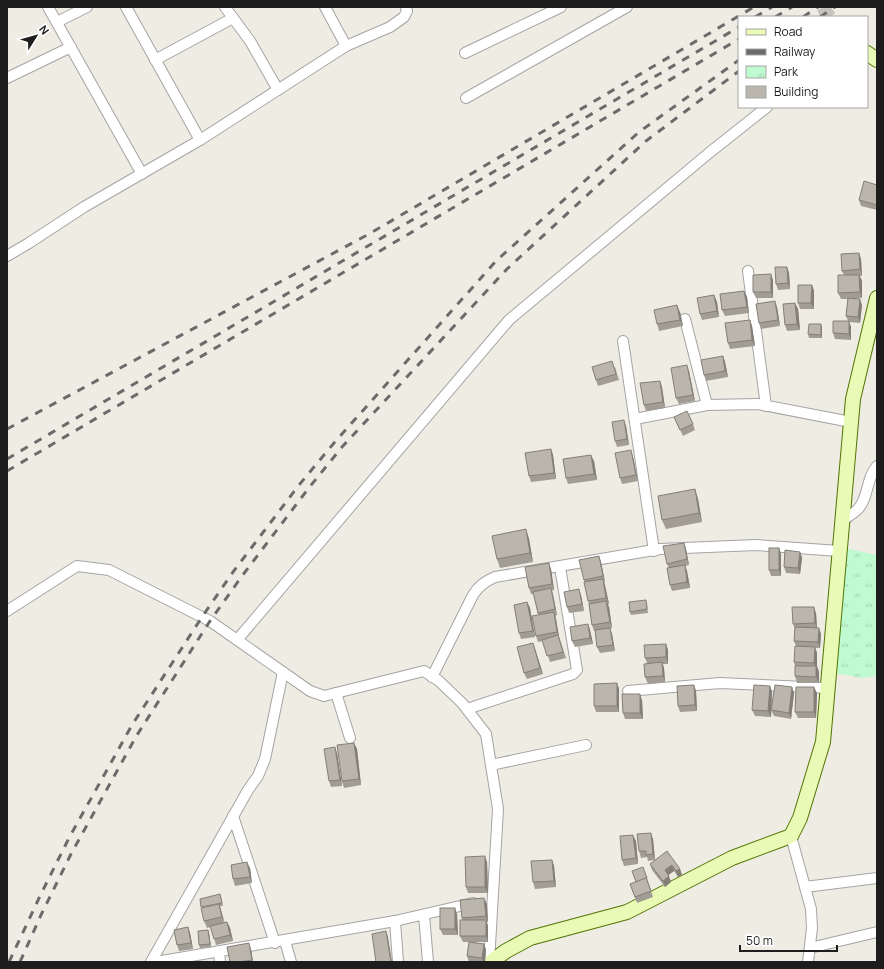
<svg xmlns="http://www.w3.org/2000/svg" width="884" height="969" font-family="Manrope,sans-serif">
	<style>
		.park { fill: url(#park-tufts) }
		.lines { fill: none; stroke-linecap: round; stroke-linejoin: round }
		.secondary-tunnel { stroke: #c5c3bb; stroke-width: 14; stroke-dasharray: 14 7; stroke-linecap: butt }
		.street-casing { stroke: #a4a4a4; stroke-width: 12 }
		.secondary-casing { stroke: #507503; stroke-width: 16 }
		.street { stroke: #fff; stroke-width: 10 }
		.secondary { stroke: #e8fab6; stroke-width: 14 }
		.rail { stroke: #6b6b6b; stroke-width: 3; stroke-dasharray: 8 8; stroke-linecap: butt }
		.wall { fill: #a19d94 }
		.shaded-wall { fill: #837f78 }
		.building { fill: #bbb6ac; stroke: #837f78 }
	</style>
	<defs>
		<pattern id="park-tufts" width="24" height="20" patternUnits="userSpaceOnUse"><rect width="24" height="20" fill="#bffad0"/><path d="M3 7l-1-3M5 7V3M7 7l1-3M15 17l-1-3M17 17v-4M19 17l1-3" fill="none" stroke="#a4d6b2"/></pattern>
	</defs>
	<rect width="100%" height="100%" fill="#efede3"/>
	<polygon class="park" points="845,548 877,555 877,676 862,678 834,673"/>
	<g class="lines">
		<polyline class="secondary-tunnel" points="823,7 829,17"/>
		<defs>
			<g id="street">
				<polyline points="48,7 142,174"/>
				<polyline points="126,7 200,140"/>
				<polyline points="225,7 250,41 278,90"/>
				<polyline points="325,7 346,46"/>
				<polyline points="57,22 87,7"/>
				<polyline points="465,53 561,7"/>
				<polyline points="155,60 233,18"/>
				<polyline points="7,78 71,47"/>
				<polyline points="466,98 627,7"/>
				<polyline points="7,256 29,243 84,207 200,140 346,46 390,27 404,17 407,11 406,7"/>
				<polyline points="748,271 766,406"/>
				<polyline points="685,319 707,405"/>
				<polyline points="623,341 654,551"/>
				<polyline points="635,419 707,405 758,404 851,422"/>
				<path d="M 842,521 C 847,517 853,514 858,509 C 869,497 866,478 877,466"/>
				<polyline points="7,611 77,566 109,570 210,621 310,691 324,696 424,671 439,681 462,703 486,734 498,809 489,962"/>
				<polyline points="237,640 509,320 709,153 767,107"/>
				<path d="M 432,677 L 473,595 C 479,586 484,582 495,577 L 660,549 L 756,545 L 839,551"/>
				<polyline points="628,691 720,683 827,688"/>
				<polyline points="336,693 350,738"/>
				<polyline points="467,709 573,674 577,670 560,567"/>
				<polyline points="491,765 586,745"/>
				<polyline points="233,816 275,943"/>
				<polyline points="791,836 811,909 812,928 808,962"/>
				<polyline points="805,887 877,878"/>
				<polyline points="424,915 428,962"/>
				<polyline points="395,921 398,962"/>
				<polyline points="285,941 291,962"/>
				<polyline points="810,948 877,932"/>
				<polyline points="219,952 220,962"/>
				<polyline points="151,962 248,790 258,776 265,759 283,672"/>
				<polyline points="156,962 395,921 473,903"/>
			</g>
			<g id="secondary">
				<polyline points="867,53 877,60"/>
				<polyline points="491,962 506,951 530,938 627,912 732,858 791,836 800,818 823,742 853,399 877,298"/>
			</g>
		</defs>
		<use href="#street" class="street-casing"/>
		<use href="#secondary" class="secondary-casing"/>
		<use href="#street" class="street"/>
		<use href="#secondary" class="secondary"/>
		<g class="rail">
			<polyline points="755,17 772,7"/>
			<polyline points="775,17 792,7"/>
			<polyline points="803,17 818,7"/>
			<polyline points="820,17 835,7"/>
			<polyline points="7,429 369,234 754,7"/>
			<polyline points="7,459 739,27"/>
			<polyline points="7,471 739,39"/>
			<polyline points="9,962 40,896 69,838 132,725 202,617 233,572 299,485 334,443 496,261 639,132 739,60"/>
			<polyline points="20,962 41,915 71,854 137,735 210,621 242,576 308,489 342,447 507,269 646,141 739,71"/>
		</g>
	</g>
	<g class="wall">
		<polygon points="877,185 877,210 861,206 859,200"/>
		<polygon points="859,253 861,259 862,276 860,276 862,281 862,298 856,298 862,305 860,323 849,322 851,327 851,340 835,339 833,333 848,321 846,316 848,299 841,299 838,293 844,275 842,271"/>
		<polygon points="787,267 789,273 790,289 778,290 776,284"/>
		<polygon points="773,280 773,298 756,298 753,292"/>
		<polygon points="812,285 814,291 814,309 800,309 798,303"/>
		<polygon points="744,291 747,297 749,313 725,316 722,310"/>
		<polygon points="714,295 717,302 719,317 702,320 700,314"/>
		<polygon points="795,303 798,309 800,330 787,331 785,325"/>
		<polygon points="777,307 780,326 761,329 759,323"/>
		<polygon points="680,312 683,326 659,331 657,324"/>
		<polygon points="750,320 752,326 755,346 730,349 728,343"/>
		<polygon points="821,324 822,328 822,338 809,338 808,334"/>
		<polygon points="723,356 725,362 728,377 706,381 704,375"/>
		<polygon points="615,367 619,380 598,386 596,380"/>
		<polygon points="689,371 695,401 679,404 676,398"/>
		<polygon points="660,381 662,387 665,408 646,411 644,405"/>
		<polygon points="674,417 693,424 695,430 683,436"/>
		<polygon points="626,426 629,445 617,447 615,441"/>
		<polygon points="551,449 553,455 556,479 531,482 529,476"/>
		<polygon points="633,457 638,481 622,484 620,478"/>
		<polygon points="594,461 597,480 568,484 566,478"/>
		<polygon points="695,489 698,499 702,522 666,529 662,520"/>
		<polygon points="526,529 529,539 533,562 500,568 497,559"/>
		<polygon points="684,543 686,549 689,565 685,566 687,571 690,588 672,591 670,585 669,568 667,564"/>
		<polygon points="779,548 781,554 781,576 771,576 769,570"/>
		<polygon points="800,552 802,558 800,574 786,573 784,567"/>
		<polygon points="599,556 601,562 605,582 604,582 609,604 608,604 609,607 612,628 610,629 612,634 615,651 600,653 597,647 595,631 594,631 592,625 589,605 584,580"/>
		<polygon points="551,569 554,590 551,591 557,615 555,616 559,637 566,658 550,662 543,641 538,642 536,636 538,615 534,594 531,594 529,588"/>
		<polygon points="581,595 584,611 569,613 567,607"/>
		<polygon points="646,600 647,603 648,613 631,615 630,612"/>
		<polygon points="527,602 530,608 535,637 521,639 519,633"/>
		<polygon points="816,613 817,628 821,634 820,648 815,648 817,653 817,666 819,672 819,683 797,683 795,676 795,666 794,662 796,646 794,641 795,629 793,624"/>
		<polygon points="588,624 590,630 593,644 575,647 572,641"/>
		<polygon points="666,644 668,650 668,664 663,664 664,668 665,682 648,684 645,677 647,663 645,658"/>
		<polygon points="535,649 543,674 527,679 524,673"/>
		<polygon points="617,683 619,689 619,712 596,712 594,706"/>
		<polygon points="694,685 696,691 697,711 680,712 678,706"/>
		<polygon points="770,686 772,692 771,717 755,716 752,710"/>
		<polygon points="794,693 791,719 774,716 771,710"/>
		<polygon points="817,693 816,718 798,718 795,712"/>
		<polygon points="642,700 643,719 625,719 623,713"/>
		<polygon points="354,743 357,749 361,785 344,788 342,781"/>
		<polygon points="337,753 342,786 331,787 329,781"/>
		<polygon points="653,839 655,860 680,869 682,875 678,877 674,871 668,875 671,882 665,887 652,870 650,864 655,860 648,861 647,857 641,858 639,851"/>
		<polygon points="636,841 638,864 624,866 622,860"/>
		<polygon points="552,860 554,866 556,887 535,889 533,882"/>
		<polygon points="487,862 488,893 468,893 466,887"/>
		<polygon points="643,867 648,881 653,897 637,903 630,884 636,882"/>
		<polygon points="250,868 252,883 235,886 233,879"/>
		<polygon points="221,897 223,906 220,906 224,923 227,922 230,928 233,941 216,945 211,927 207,928 204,921"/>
		<polygon points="487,904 488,922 487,922 488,926 488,942 473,942 484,944 486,950 485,962 469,962 467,956 469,942 463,942 460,936 462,920 462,918"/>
		<polygon points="457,914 458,935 443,935 440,929"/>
		<polygon points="188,927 190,933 193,949 179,951 177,945"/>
		<polygon points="208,930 209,933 211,947 200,948 199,945"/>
		<polygon points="251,949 253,962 230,962"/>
	</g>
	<g class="shaded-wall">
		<polygon points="859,253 861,259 862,276 860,269"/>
		<polygon points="787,267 789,273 790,289 788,283"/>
		<polygon points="771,274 773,280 773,298 771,292"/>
		<polygon points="859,275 862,281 862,298 860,292"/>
		<polygon points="812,285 814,291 814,309 811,303"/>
		<polygon points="744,291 747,297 749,313 747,307"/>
		<polygon points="714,295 717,302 719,317 717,311"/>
		<polygon points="860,299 862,305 860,323 858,317"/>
		<polygon points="775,301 777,307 780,326 778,320"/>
		<polygon points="795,303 798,309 800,330 797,324"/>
		<polygon points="677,305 680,312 683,326 680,320"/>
		<polygon points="750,320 752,326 755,346 752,340"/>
		<polygon points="849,321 851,327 851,340 849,334"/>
		<polygon points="821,324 822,328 822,338 821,335"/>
		<polygon points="723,356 725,362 728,377 725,371"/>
		<polygon points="687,365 689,371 695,401 693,395"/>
		<polygon points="660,381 662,387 665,408 663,402"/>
		<polygon points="624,420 626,426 629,445 627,439"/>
		<polygon points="551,449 553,455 556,479 554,473"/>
		<polygon points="631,450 633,457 638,481 636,475"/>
		<polygon points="591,455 594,461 597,480 594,474"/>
		<polygon points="695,489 698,499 702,522 699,513"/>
		<polygon points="526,529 529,539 533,562 530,553"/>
		<polygon points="684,543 686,549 689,565 687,559"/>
		<polygon points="779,548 781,554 781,576 779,570"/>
		<polygon points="800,552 802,558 800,574 798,568"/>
		<polygon points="599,556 601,562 605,582 603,576"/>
		<polygon points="549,563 551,569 554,590 552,584"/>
		<polygon points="685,565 687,571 690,588 687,582"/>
		<polygon points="603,579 605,585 609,604 606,598"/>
		<polygon points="551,588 553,594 557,615 555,609"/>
		<polygon points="579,589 581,595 584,611 582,604"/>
		<polygon points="606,601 609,607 612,628 610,622"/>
		<polygon points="527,602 530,608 535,637 533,631"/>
		<polygon points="814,607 816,613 817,630 815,623"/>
		<polygon points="554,612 556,618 559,637 566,658 557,632"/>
		<polygon points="588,624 590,630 593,644 590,638"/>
		<polygon points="610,628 612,634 615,651 613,645"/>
		<polygon points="819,628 821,634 820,648 818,642"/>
		<polygon points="533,643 535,649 543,674 540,668"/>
		<polygon points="666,644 668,650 668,664 666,657"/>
		<polygon points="815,647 817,653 817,666 819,672 819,683 816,677 816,670 814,663"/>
		<polygon points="662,662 664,668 665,682 663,676"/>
		<polygon points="617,683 619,689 619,712 617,706"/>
		<polygon points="694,685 696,691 697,711 695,705"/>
		<polygon points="770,686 772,692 771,717 768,711"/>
		<polygon points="792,687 794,693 791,719 789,713"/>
		<polygon points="814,687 817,693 816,718 814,712"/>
		<polygon points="640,694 642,700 643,719 640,713"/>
		<polygon points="354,743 357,749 361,785 359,779"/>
		<polygon points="335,747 337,753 342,786 340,780"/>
		<polygon points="651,833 653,839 655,860 653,854"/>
		<polygon points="633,835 636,841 638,864 636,858"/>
		<polygon points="485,856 487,862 488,893 485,887"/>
		<polygon points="552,860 554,866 556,887 554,881"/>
		<polygon points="247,862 250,868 252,883 250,877"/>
		<polygon points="672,865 674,871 667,876 665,870"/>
		<polygon points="680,869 682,875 678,877 676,871"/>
		<polygon points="669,876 671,882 665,887 663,881"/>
		<polygon points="484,898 487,904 488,922 486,916"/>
		<polygon points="219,904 221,910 225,924 222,917"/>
		<polygon points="455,908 457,914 458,935 455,929"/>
		<polygon points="486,920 488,926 488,942 486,936"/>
		<polygon points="227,922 230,928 233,941 230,935"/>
		<polygon points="188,927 190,933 193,949 191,943"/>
		<polygon points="208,930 209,933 211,947 210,944"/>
		<polygon points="386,931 388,937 392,962 391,962"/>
		<polygon points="249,943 251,949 253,962 252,960"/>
		<polygon points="484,944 486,950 485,962 483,962 482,958"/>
	</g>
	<g class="building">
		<polygon points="864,181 877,185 877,205 859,200"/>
		<polygon points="859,253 860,269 842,271 841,254"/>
		<polygon points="775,267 787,267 788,283 776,284"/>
		<polygon points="771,274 771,292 753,292 753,275"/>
		<polygon points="838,275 859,275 860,292 838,293"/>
		<polygon points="798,285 812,285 811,303 798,303"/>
		<polygon points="744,291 747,307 722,310 720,294"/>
		<polygon points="714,295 717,311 700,314 697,298"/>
		<polygon points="848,298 860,299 858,317 846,316"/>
		<polygon points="775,301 778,320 759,323 756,304"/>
		<polygon points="795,303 797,324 785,325 783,304"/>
		<polygon points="677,305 680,320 657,324 654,310"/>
		<polygon points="750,320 752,340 728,343 725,323"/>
		<polygon points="833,321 849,321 849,334 833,333"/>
		<polygon points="809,324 821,324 821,335 808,334"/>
		<polygon points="723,356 725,371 704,375 701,360"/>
		<polygon points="612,361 616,374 596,380 592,367"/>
		<polygon points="687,365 693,395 676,398 671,368"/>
		<polygon points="660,381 663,402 644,405 640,383"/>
		<polygon points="687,411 693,424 680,430 674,417"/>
		<polygon points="624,420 627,439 615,441 612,422"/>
		<polygon points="551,449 554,473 529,476 525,453"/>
		<polygon points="631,450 636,475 620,478 615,453"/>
		<polygon points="591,455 594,474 566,478 563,459"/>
		<polygon points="695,489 699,513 662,520 658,496"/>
		<polygon points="526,529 530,553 497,559 492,536"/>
		<polygon points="684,543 687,559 667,564 663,546"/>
		<rect x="769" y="548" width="10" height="22"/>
		<polygon points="785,550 800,552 798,568 784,567"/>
		<polygon points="599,556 603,576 584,580 579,560"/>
		<polygon points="549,563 552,584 529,588 525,567"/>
		<polygon points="685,565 687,582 670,585 667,568"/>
		<polygon points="603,579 606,598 588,601 584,582"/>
		<polygon points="551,588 555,609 538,613 533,592"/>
		<polygon points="579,589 582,604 567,607 564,592"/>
		<polygon points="646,600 647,609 630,612 629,602"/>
		<polygon points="606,601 610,622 592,625 589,604"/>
		<polygon points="527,602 533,631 519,633 514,605"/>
		<polygon points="792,607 814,607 815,623 793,624"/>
		<polygon points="554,612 557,632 536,636 532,616"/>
		<polygon points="588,624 590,638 572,641 570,627"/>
		<polygon points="795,627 819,628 818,642 794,641"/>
		<polygon points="610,628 613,645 597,647 595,630"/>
		<polygon points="558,635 563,652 547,656 542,640"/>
		<polygon points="533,643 540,668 524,673 517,647"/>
		<polygon points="666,644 666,657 645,658 644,645"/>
		<polygon points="795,646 815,647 814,663 794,662"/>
		<polygon points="662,662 663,676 645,677 644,664"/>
		<polygon points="795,666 816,666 816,677 795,676"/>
		<polygon points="617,683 617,706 594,706 594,684"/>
		<polygon points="694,685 695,705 678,706 677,686"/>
		<polygon points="754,685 770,686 768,711 752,710"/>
		<polygon points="775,685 792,687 789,713 771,710"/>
		<polygon points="796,687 814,687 814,712 795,712"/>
		<polygon points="622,694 640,694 640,713 623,713"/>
		<polygon points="354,743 359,779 342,781 337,745"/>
		<polygon points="335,747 340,780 329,781 324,749"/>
		<polygon points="651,833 653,854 646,855 646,851 639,851 637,834"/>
		<polygon points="633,835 636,858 622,860 620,836"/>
		<polygon points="667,851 680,869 676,871 672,865 665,870 669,876 663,881 650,864"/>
		<polygon points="485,856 485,887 466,887 465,857"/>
		<polygon points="552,860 554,881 533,882 531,861"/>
		<polygon points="247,862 250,877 233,879 231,865"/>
		<polygon points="643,867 647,878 636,882 632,871"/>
		<polygon points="646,878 651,891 635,897 630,884"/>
		<polygon points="220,894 222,903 201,907 200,899"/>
		<polygon points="484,898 486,916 462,918 460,900"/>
		<polygon points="219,904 222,917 204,921 201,908"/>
		<rect x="440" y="908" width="15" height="21"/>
		<rect x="460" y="920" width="26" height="16"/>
		<polygon points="227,922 230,935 214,939 210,926"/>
		<polygon points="188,927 191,943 177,945 174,930"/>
		<polygon points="208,930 210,944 199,945 198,931"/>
		<polygon points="386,931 391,962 376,962 372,934"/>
		<polygon points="469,942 484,944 482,958 467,956"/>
		<polygon points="249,943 252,960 239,962 230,962 227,947"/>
	</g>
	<rect width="884" height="969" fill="none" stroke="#1d1d1d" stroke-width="16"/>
	<rect x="738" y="16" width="130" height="92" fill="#ffffff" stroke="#a5a5a5"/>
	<rect x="746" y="29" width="20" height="6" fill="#e8fab6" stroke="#a5a5a5"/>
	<text x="774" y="36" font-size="12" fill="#1d1d1d">Road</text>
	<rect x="746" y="49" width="20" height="6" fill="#6b6b6b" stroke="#a5a5a5"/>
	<text x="774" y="56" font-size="12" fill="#1d1d1d">Railway</text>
	<rect x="746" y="66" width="20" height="12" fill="url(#park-tufts)" stroke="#a5a5a5"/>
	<text x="774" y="76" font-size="12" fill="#1d1d1d">Park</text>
	<rect x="746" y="86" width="20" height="12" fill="#bbb6ac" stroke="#a5a5a5"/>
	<text x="774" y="96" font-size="12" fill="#1d1d1d">Building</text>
	<g transform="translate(36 36) rotate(53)" stroke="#ffffff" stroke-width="3" paint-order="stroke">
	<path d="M0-3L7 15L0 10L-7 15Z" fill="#1d1d1d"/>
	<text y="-6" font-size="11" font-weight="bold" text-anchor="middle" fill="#1d1d1d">N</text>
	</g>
	<path d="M740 945v6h97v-6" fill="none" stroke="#1d1d1d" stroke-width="2"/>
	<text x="746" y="945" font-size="12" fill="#1d1d1d" stroke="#ffffff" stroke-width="3" paint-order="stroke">50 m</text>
</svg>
